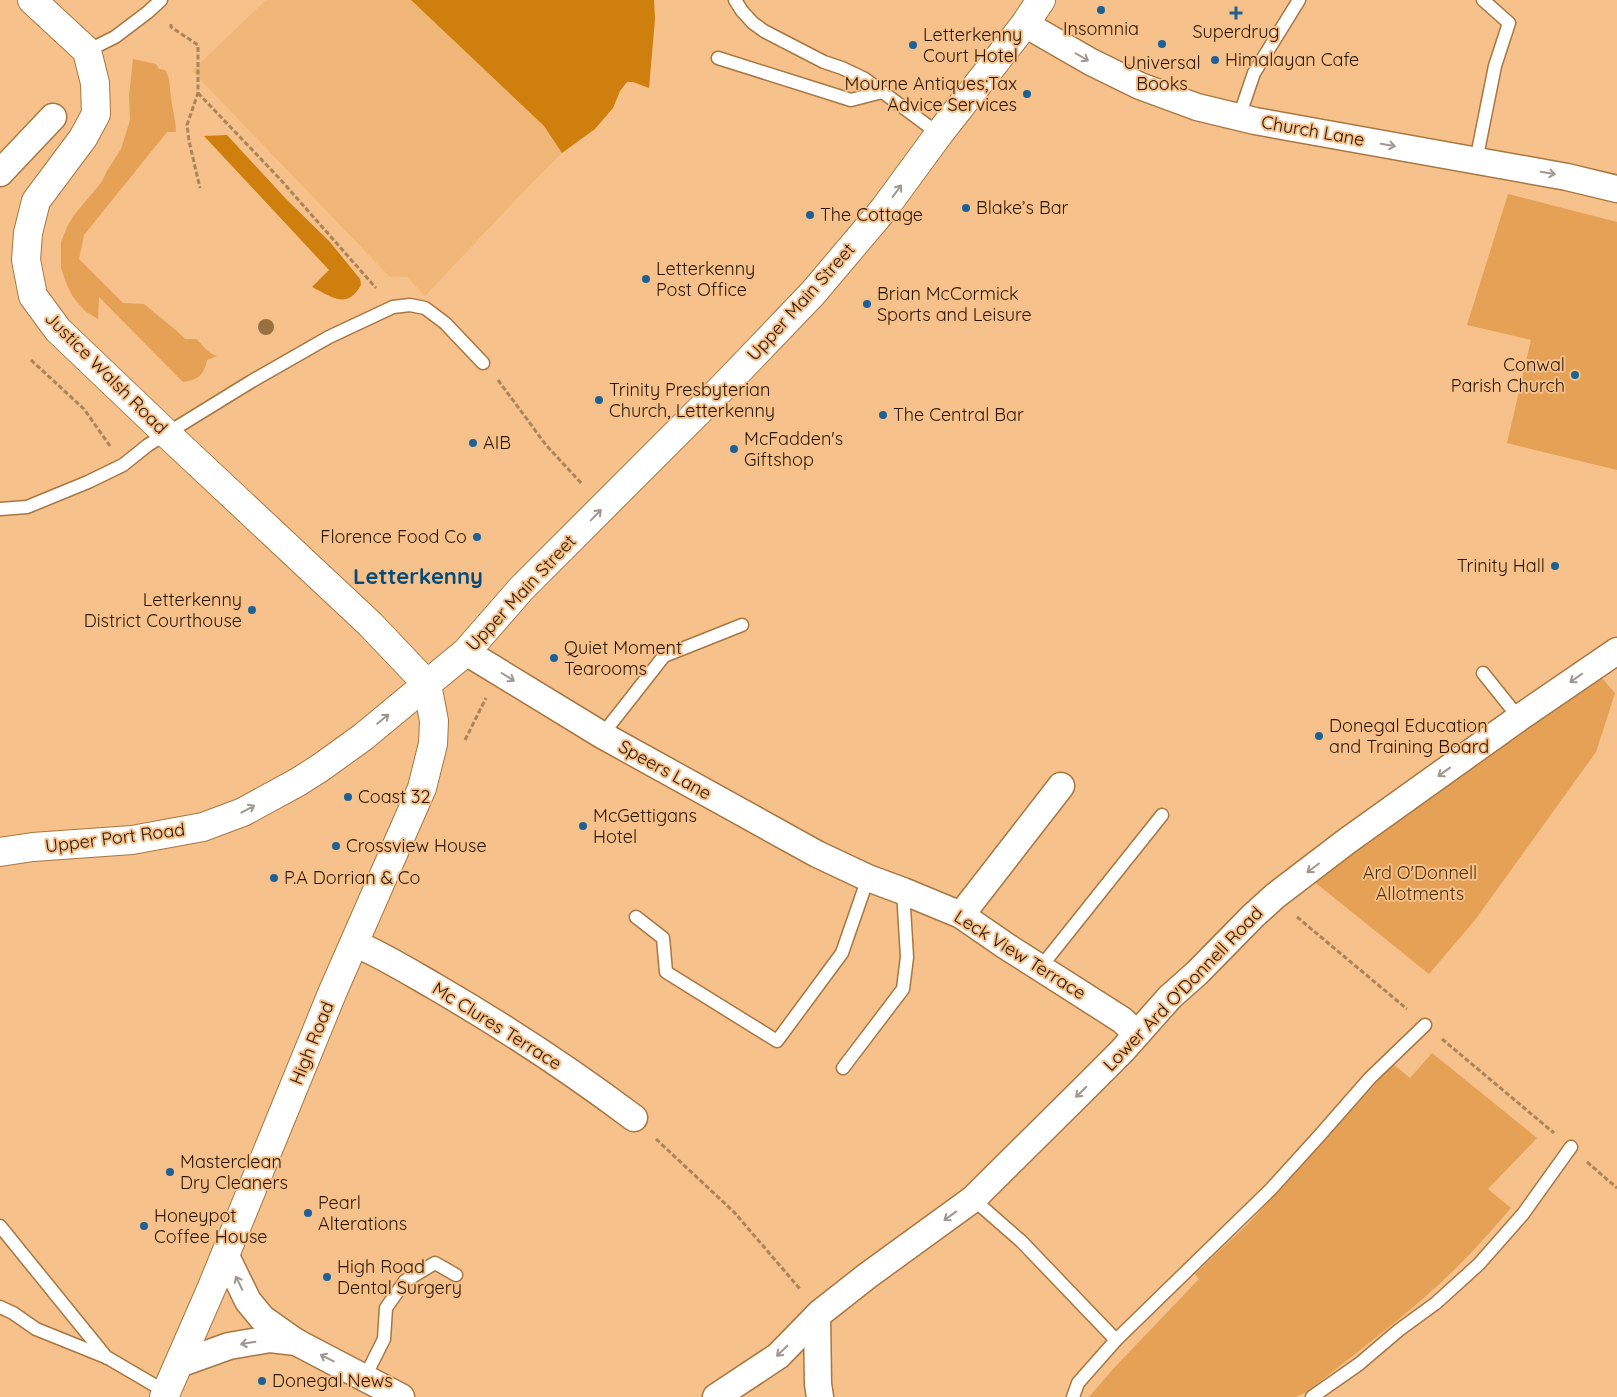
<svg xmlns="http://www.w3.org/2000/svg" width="1617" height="1397" font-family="Quicksand,sans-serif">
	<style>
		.built { fill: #f1b779 }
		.green { fill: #e5a156 }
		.forest { fill: #ce7f0d }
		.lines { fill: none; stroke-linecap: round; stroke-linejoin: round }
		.lane-casing { stroke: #a87641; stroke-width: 15 }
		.street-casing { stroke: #a87641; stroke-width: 29 }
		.secondary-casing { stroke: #a87641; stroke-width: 30 }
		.path { stroke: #ad8459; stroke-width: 3; stroke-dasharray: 5 2.5; stroke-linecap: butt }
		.lane { stroke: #fff; stroke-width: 12 }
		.street { stroke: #fff; stroke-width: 26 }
		.secondary { stroke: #fff; stroke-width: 28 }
		.tree { fill: #997040 }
		.oneway { stroke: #9f968d }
		.poi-dot { fill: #1d6196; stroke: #f6c18a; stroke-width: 2 }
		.labels { text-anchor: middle; stroke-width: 4; stroke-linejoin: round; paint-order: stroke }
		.poi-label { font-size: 18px; fill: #291501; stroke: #f6c18a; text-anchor: start }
		.street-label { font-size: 18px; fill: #291501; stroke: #f6c18a }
		.park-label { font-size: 18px; fill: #4d2d03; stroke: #f6c18a }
		.district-label { font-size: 22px; font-weight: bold; fill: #074b7a; stroke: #f6c18a }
	</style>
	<rect width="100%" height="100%" fill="#f6c18a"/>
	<polygon class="built" points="266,0 411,0 544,126 562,153 526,189 425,296 407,277 390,277 192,71"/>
	<g class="green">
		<path d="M 133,59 L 156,64 L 159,69 L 165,70 C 171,79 169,87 171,97 C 172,109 176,120 176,132 L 167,132 L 84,235 L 79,259 L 123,303 L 144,304 L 177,331 L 185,339 L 196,339 C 204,346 206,352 217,356 L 207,360 C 204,375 198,380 183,382 L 99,297 L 98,319 L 85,311 L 73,297 L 67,285 L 61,268 L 61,242 L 67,227 L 74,215 L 101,183 L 107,171 L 121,149 L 130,120 L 129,96 Z"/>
		<polygon points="1508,194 1617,222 1617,470 1507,443 1531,340 1467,325"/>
		<polygon points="1600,676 1615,693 1596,752 1475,920 1429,974 1312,880"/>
		<path d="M 1432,1053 L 1537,1138 L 1488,1189 L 1511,1208 C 1495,1226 1479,1245 1462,1262 C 1415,1310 1359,1350 1307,1392 L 1296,1397 L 1089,1397 L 1114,1368 L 1199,1279 L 1195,1274 L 1250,1222 L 1393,1064 L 1410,1078 Z"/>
	</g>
	<g class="forest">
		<polygon points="411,0 654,0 655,19 649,88 633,82 627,82 620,91 613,108 595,129 562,153 544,126"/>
		<path d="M 227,135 L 286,199 L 330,242 L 360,279 L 361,285 C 347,310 332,297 312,287 L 329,270 L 204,136 Z"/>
	</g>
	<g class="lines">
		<defs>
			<g id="lane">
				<polyline points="735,0 742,11 753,23 764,31 824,62 842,68 865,79 939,134"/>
				<polyline points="87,51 115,37 148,12 161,0"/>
				<polyline points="718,58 851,100 882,92"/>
				<polyline points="1239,117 1254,73 1299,0"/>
				<polyline points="1476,161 1495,66 1509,23 1483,0"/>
				<polyline points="0,509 27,507 88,482 123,465 148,445 252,381 329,337 393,307 410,305 425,308 445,323 483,363"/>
				<polyline points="1483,673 1519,718"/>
				<polyline points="602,735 664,656 742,625"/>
				<polyline points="636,917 663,938 666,972 777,1041 842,953 868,878"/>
				<polyline points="1040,968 1162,815"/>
				<polyline points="843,1068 903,989 907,957 903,891"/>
				<polyline points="973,1199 1021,1241 1116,1340"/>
				<polyline points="0,1226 107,1358"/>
				<polyline points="0,1307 13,1313 36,1329 108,1358 166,1392"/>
				<polyline points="365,1377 384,1339 386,1308 405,1281 435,1263 456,1275"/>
				<polyline points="1073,1397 1078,1383 1116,1340 1271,1189 1320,1135 1370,1078 1425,1025"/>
				<polyline points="1312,1397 1359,1364 1399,1330 1436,1303 1479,1264 1523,1214 1571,1147"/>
			</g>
			<g id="street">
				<polyline points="1025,24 1091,62 1140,86 1197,107 1255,121 1567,177 1617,189"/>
				<polyline points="0,173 53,117"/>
				<polyline points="466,652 602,735 817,854 868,878 903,891 961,915 1006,946 1122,1020 1137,1034"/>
				<polyline points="961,915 1061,786"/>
				<path d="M 354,943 C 382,955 408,971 434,986 C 503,1026 570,1070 634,1118"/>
				<polyline points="225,1254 248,1301 262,1318 296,1342 401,1397"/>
				<polyline points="817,1316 818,1384 820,1397"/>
				<polyline points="179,1364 229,1346 270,1339 296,1342"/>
				<polyline points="716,1397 778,1356 820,1313 867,1276 973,1199 1089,1084 1122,1051 1170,997 1197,973 1253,916 1275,896 1347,841 1519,718 1617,651"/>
			</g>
			<g id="secondary">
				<polyline points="32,0 87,51 95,83 96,114 83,138 36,201 28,233 26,260 33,296 58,330 166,433 370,624 427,684"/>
				<polyline points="0,852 33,847 132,840 203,827 243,812 298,782 320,768 363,737 427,684 466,652 521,589 722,388 813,293 884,209 939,134 1025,24 1041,0"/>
				<polyline points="164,1397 212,1287 333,991 422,788 433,744 434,721 427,684"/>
			</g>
		</defs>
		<use href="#lane" class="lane-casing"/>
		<use href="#street" class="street-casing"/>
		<use href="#secondary" class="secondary-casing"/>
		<g class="path">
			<polyline points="171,24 171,27 198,45 198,93 187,125 189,141 200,188"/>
			<polyline points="198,93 280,179 376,288"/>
			<polyline points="31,360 84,409 110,446"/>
			<polyline points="498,380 546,445 582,484"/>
			<polyline points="465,740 486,698"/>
			<polyline points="1297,917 1407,1009"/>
			<polyline points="1442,1039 1554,1133"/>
			<polyline points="656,1139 734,1212 800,1289"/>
			<polyline points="1587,1162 1617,1188"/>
		</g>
		<use href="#lane" class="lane"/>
		<use href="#street" class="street"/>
		<use href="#secondary" class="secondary"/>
	</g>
	<circle class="tree" cx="266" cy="327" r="8"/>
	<defs><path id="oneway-shaft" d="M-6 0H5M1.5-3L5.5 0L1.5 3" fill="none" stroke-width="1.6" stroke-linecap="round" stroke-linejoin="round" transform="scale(1.25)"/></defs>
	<g class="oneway">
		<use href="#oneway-shaft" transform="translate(1082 57) rotate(30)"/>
		<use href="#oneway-shaft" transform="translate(1388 145) rotate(10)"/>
		<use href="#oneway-shaft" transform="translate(1548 173) rotate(10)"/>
		<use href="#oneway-shaft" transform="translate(897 191) rotate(-54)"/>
		<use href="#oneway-shaft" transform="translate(596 515) rotate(-46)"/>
		<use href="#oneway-shaft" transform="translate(508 677) rotate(32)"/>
		<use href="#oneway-shaft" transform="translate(1576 678) rotate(145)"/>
		<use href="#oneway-shaft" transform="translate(383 719) rotate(-39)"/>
		<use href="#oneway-shaft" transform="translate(1444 772) rotate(144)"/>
		<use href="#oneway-shaft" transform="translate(248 809) rotate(-28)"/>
		<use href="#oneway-shaft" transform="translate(1313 868) rotate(143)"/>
		<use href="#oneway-shaft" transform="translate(1081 1092) rotate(135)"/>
		<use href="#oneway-shaft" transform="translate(950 1216) rotate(144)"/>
		<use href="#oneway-shaft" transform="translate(239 1283) rotate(-116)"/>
		<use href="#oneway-shaft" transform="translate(248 1343) rotate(171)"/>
		<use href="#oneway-shaft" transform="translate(782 1351) rotate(136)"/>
		<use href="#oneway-shaft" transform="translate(327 1358) rotate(-153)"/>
	</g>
	<g class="poi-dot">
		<circle cx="1101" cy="10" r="5"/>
		<path d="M1233.5 5.5h5v5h5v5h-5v5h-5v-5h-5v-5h5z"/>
		<circle cx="1162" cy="44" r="5"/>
		<circle cx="913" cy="45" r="5"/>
		<circle cx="1215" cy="60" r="5"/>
		<circle cx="1027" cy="94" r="5"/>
		<circle cx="966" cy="208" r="5"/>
		<circle cx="810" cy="215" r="5"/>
		<circle cx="646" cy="279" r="5"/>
		<circle cx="867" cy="304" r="5"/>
		<circle cx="1575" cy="375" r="5"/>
		<circle cx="599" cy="400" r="5"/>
		<circle cx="883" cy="415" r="5"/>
		<circle cx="473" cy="443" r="5"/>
		<circle cx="734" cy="449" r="5"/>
		<circle cx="477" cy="537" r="5"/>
		<circle cx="1555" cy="566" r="5"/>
		<circle cx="252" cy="610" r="5"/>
		<circle cx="554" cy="658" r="5"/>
		<circle cx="1319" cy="736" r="5"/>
		<circle cx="348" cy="797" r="5"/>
		<circle cx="583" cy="826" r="5"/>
		<circle cx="336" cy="846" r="5"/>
		<circle cx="274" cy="878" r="5"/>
		<circle cx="170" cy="1172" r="5"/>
		<circle cx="308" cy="1213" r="5"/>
		<circle cx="144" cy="1226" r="5"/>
		<circle cx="327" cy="1277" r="5"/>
		<circle cx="262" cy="1381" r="5"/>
	</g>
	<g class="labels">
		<g class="poi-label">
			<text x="1101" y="35" text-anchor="middle">Insomnia</text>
			<text x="1236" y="38" text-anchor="middle">Superdrug</text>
			<text x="923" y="41">Letterkenny<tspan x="923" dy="21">Court Hotel</tspan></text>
			<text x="1225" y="66">Himalayan Cafe</text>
			<text x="1162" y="69" text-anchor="middle">Universal<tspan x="1162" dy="21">Books</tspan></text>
			<text x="1017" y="90" text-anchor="end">Mourne Antiques;Tax<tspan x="1017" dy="21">Advice Services</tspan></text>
			<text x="976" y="214">Blake’s Bar</text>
			<text x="820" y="221">The Cottage</text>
			<text x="656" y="275">Letterkenny<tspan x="656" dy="21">Post Office</tspan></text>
			<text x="877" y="300">Brian McCormick<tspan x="877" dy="21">Sports and Leisure</tspan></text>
			<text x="1565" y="371" text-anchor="end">Conwal<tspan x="1565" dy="21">Parish Church</tspan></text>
			<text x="609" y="396">Trinity Presbyterian<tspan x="609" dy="21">Church, Letterkenny</tspan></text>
			<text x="893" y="421">The Central Bar</text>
			<text x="744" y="445">McFadden's<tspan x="744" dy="21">Giftshop</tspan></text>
			<text x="483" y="449">AIB</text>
			<text x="467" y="543" text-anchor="end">Florence Food Co</text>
			<text x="1545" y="572" text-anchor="end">Trinity Hall</text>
			<text x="242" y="606" text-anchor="end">Letterkenny<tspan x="242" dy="21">District Courthouse</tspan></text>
			<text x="564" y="654">Quiet Moment<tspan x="564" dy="21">Tearooms</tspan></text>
			<text x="1329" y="732">Donegal Education<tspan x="1329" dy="21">and Training Board</tspan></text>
			<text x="358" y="803">Coast 32</text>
			<text x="593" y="822">McGettigans<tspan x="593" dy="21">Hotel</tspan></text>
			<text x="346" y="852">Crossview House</text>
			<text x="284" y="884">P.A Dorrian &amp; Co</text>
			<text x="180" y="1168">Masterclean<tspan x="180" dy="21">Dry Cleaners</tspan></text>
			<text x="318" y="1209">Pearl<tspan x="318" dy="21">Alterations</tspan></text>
			<text x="154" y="1222">Honeypot<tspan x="154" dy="21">Coffee House</tspan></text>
			<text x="337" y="1273">High Road<tspan x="337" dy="21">Dental Surgery</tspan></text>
			<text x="272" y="1387">Donegal News</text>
		</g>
		<g class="street-label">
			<text transform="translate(1313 131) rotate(10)" y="6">Church Lane</text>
			<text transform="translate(801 302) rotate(-48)" y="6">Upper Main Street</text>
			<text transform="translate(106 373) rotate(45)" y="6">Justice Walsh Road</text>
			<text transform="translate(521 593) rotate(-47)" y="6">Upper Main Street</text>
			<text transform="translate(665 770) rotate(29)" y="6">Speers Lane</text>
			<text transform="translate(115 838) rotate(-7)" y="6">Upper Port Road</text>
			<text transform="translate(1020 955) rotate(32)" y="6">Leck View Terrace</text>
			<text transform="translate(1183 989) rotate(-46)" y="6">Lower Ard O'Donnell Road</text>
			<text transform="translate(497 1026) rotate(32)" y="6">Mc Clures Terrace</text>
			<text transform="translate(312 1043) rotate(-68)" y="6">High Road</text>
		</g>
		<g class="park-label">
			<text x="1420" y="879">Ard O'Donnell<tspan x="1420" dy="21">Allotments</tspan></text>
		</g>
		<g class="district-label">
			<text x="418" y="584">Letterkenny</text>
		</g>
	</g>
</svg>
